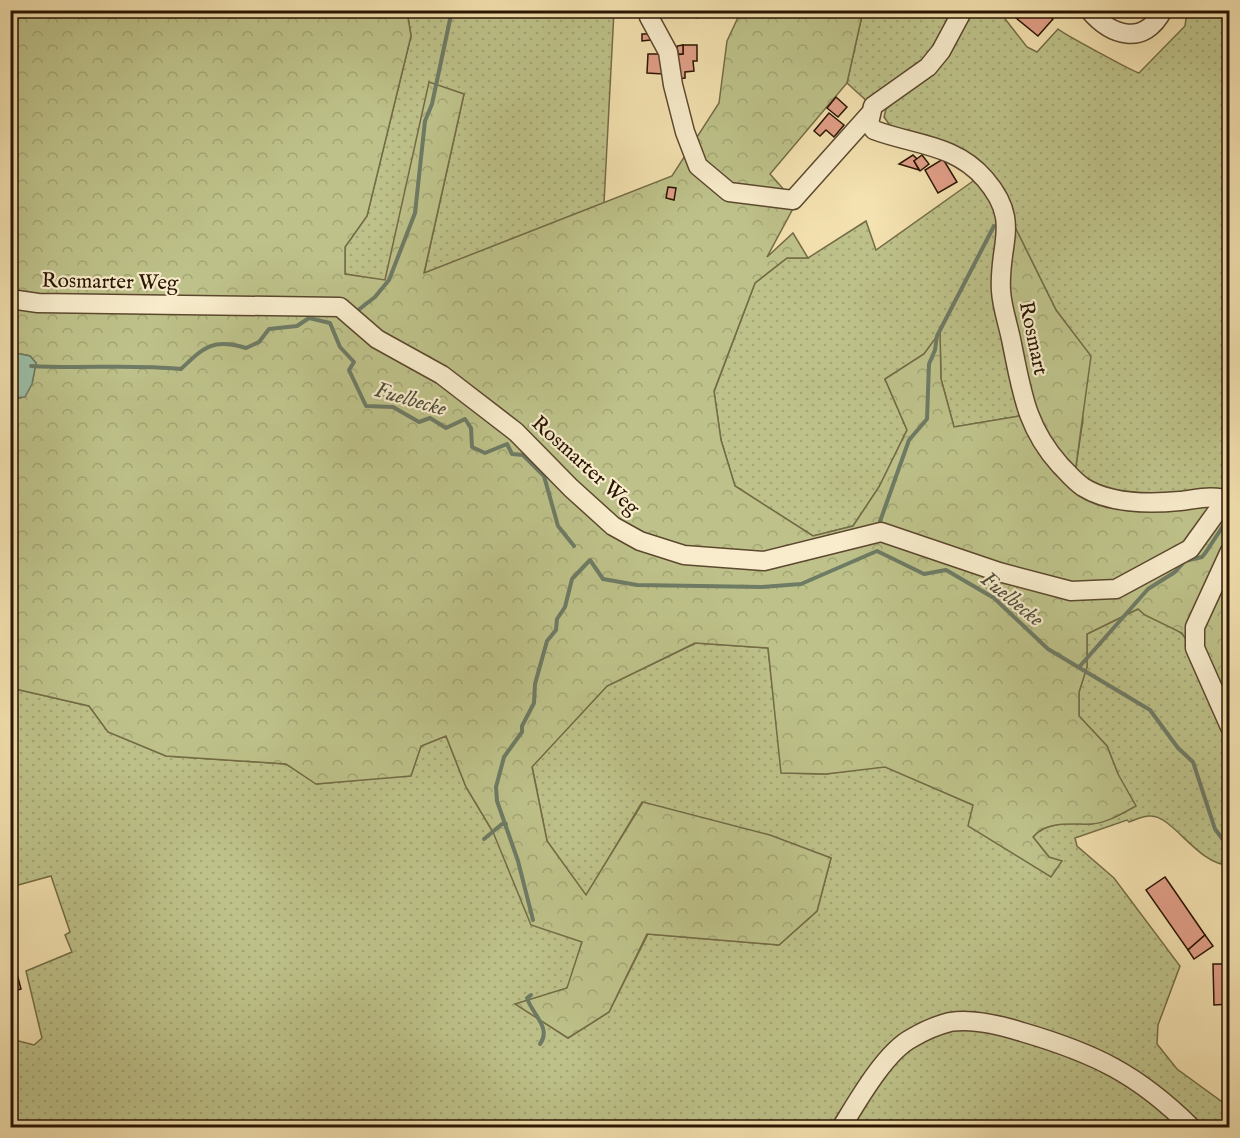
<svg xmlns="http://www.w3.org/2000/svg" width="1240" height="1138" font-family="'IM FELL English',serif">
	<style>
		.grass { fill: url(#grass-dots); stroke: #746c46; stroke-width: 1.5 }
		.forest { fill: url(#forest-crowns); stroke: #746c46; stroke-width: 1.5 }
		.water { fill: #9cbfa7; stroke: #6e7b65; stroke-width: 1.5 }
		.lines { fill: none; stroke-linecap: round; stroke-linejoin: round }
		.stream { stroke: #6e7b65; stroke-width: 4 }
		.building { fill: #e19f88; stroke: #291502; stroke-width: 1.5 }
		.minor-casing { stroke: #5c482e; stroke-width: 21 }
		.minor { stroke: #f8eccc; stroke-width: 18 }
		.labels { text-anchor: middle; stroke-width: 4.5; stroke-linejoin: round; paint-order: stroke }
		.street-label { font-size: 21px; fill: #291502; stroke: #f8eccc }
		.water-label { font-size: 22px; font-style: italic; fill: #51503c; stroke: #f8eccc }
	</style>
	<defs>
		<pattern id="grass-dots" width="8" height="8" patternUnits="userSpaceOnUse" patternTransform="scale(1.5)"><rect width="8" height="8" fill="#bec28a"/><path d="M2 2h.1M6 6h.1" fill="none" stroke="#a3a675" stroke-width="1.8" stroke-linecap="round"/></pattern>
		<pattern id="forest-crowns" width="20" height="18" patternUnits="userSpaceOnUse" patternTransform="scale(1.5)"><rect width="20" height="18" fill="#bec28a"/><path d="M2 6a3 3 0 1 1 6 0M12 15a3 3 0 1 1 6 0" fill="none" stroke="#a3a675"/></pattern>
	</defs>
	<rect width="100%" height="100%" fill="#f4e2b0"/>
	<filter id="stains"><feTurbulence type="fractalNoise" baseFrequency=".00333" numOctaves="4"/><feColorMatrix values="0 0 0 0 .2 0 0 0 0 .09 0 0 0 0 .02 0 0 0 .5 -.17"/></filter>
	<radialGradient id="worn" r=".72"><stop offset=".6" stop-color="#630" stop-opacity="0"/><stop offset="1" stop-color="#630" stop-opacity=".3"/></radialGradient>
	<g class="grass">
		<polygon points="407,11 614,11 604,203 424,274 464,94 430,83 385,281 345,274 345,247 367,216 411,36"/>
		<polygon points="690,11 730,11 696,18"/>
		<polygon points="863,11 959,11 916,71 868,102 847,83"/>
		<path d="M 969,11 L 999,11 L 1027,47 L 1037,52 L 1058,29 C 1062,33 1134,72 1139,73 L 1185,26 L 1187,11 L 1229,11 L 1229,494 L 1175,497 L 1108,494 L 1075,473 L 1083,419 L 1066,324 L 1056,310 L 1012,221 L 947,145 L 929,136 L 907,135 L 894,131 L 884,117 L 886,109 L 926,76 Z"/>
		<polygon points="976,179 997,212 1025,415 954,427 941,379 940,333 924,354 885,379 907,430 879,487 853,526 813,536 735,486 721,440 714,392 755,283 787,258 808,258 866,221 876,250"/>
		<path d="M 1138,609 C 1150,620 1170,622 1182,634 C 1198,649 1223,718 1230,741 L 1229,865 C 1198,865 1173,816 1151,816 C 1144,815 1135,820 1129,822 L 1127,820 L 1075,838 L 1077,846 L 1114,878 L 1180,966 L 1158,1025 L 1157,1044 L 1177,1069 L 1229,1107 L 1229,1127 L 11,1127 L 11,1039 L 34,1045 L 42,1038 L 26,971 L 72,952 L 65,935 L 70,932 L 51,876 L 11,887 L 11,688 L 89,706 L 108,732 L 166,756 L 286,764 L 317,784 L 411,775 L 421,746 L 446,736 L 466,787 L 493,832 L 582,942 L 568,988 L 516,1004 L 568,1038 L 609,1012 L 648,934 L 779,945 L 817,911 L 831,858 L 771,836 L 642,802 L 586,896 L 547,841 L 532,766 L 607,686 L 696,643 L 768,648 L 782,773 L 826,774 L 885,766 L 973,805 L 1049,857 L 1033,837 C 1046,821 1073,823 1092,824 L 1118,774 L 1107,746 L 1079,716 L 1079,692 L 1087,667 L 1087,634 Z"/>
	</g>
	<path class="forest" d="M 171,10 L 182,16 L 197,10 L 407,11 L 411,36 L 367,216 L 345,247 L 345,274 L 385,280 L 429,82 L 464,94 L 424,273 L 672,176 L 719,103 L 727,41 L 741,11 L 863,11 L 847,83 L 770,174 L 796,203 L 767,257 L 793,233 L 808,258 L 787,258 L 755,283 L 714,391 L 721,440 L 735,486 L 813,536 L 853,526 L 879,487 L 907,430 L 885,379 L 924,354 L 940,332 L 941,379 L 954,427 L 1025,415 L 1006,284 L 1012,221 L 1056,310 L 1091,356 L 1075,473 L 1108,494 L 1229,494 L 1229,715 L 1182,633 L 1145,615 L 1138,609 L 1087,634 L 1087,667 L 1079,692 L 1079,716 L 1107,746 L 1118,774 L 1136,806 C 1123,813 1107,823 1092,824 C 1073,825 1046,820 1033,837 L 1049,857 L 1062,861 L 1051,877 L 968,826 L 973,805 L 885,767 L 826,774 L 781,773 L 768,648 L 695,643 L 607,686 L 532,767 L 547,841 L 586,895 L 643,802 L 770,835 L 831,858 L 817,911 L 779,945 L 647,934 L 609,1012 L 568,1038 L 515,1004 L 567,988 L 582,942 L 531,925 L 493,832 L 466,787 L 446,736 L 421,746 L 411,776 L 316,784 L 286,764 L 166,756 L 108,732 L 89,706 L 11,688 L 11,398 L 21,398 L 32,384 L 36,363 L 30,356 L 11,352 L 11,11 Z"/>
	<polygon class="water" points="11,352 30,356 36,363 32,384 25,397 11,398"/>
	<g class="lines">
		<g class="stream">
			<polyline points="357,311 375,297 389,280 415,213 425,121 432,104 452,10"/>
			<path d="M 31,366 C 81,369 131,364 181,369 C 204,347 213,338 246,348 L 259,342 L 269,329 L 297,326 L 309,318 L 330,323 L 340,347 L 354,362 L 349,370 L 366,406 L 393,407 L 419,422 L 430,418 L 446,428 L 465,419 L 471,428 L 472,447 L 485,453 L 507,444 L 512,454 L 523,455 L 544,476 L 558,526 L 574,546"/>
			<polyline points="878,527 909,440 927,419 929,364 935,350 937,336 994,226"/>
			<polyline points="1080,666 1148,589 1175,572 1185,561 1202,557 1206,552 1227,520"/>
			<polyline points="484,839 502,824 506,824"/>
			<polyline points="533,920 518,861 497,801 496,787 504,757 522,732 522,726 534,703 535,684 547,641 556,630 557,619 565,607 572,579 590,560 603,579 637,585 762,587 801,584 877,551 924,574 946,570 994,598 1048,649 1150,710 1178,748 1193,762 1215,829 1230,849"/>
			<path d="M 531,995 L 527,998 C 532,1014 552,1028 540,1044"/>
		</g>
	</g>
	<g class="building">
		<polygon points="1032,10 1033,13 1044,10 1053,19 1038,36 1016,18 1022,11"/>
		<polygon points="642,34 650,34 650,40 642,41"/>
		<polygon points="683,45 697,45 697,61 693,61 694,71 685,72 685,78 675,79 674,55 683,54"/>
		<polygon points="683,45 683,54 678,54 677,46"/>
		<polygon points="648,54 664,54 663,74 647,73"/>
		<polygon points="836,97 847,107 838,117 827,108"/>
		<polygon points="829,113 844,125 834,137 826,130 820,136 814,131"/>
		<polygon points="913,155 917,159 914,161 919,170 899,164"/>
		<polygon points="922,155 929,164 920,171 914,161"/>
		<polygon points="943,159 957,182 938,193 925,170"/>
		<polygon points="668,187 676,188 674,200 666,198"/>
		<polygon points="1165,877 1205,935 1188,950 1146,890"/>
		<polygon points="1205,935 1213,946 1194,959 1188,950"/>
		<polygon points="1213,964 1226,964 1227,980 1230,980 1230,1004 1214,1005"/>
		<polygon points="17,974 21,989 10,992 10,976"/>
	</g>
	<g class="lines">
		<defs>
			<g id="minor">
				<path d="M 963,10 L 941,51 L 928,67 L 873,106 L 869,123 L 874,130 C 914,145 955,144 985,179 C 1022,222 998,243 1001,291 C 1002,308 1009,327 1012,344 C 1022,392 1026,427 1060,465 C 1067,472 1074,481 1083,487 C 1110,504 1149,504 1180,501 C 1197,499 1214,494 1230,501"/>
				<path d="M 1089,10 C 1111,36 1144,47 1163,10"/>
				<polyline points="649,17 668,52 673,85 685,132 698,166 729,192 793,200 869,115"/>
				<polyline points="10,299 38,303 340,307 377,339 442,375 516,432 571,488 613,526 640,541 684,555 764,561 881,532 999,572 1071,591 1116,589 1190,549 1226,499"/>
				<polyline points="1230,551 1195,627 1195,648 1230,727"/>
				<path d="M 841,1128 C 857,1102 885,1052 912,1038 C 922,1032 938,1025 950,1022 C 973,1018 1000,1025 1022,1032 C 1094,1053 1138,1074 1192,1128"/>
			</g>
		</defs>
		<use href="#minor" class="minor-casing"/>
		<use href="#minor" class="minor"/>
	</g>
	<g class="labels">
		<g class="street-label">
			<text transform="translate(110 281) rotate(1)" y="7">Rosmarter Weg</text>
			<text transform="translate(1034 338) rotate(78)" y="7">Rosmart</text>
			<text transform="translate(586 465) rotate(42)" y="7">Rosmarter Weg</text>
		</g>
		<g class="water-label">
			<text transform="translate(411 398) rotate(16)" y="8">Fuelbecke</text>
			<text transform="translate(1013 598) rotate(39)" y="8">Fuelbecke</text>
		</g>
	</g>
	<rect width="1240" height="1138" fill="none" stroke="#f4e2b0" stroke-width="36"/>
	<rect x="12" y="12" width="1216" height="1114" fill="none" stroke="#291502" stroke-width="3"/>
	<rect x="18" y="18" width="1204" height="1102" fill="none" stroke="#291502" stroke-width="1.5"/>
	<rect width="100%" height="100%" filter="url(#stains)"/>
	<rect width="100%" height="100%" fill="url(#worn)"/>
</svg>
